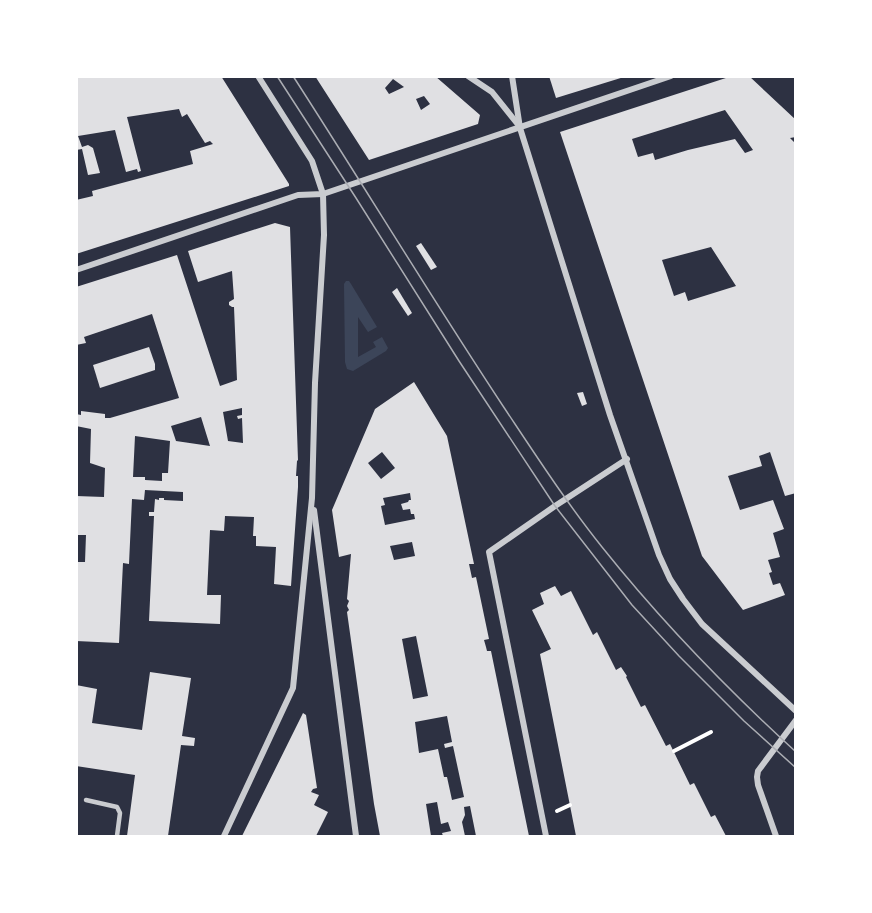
<svg xmlns="http://www.w3.org/2000/svg" width="872" height="913" font-family="Roboto,sans-serif">
	<style>
		.green { fill: #3c4559 }
		.building { fill: #e0e0e3; fill-rule: evenodd }
		.lines { fill: none; stroke-linecap: round; stroke-linejoin: round }
		.path { stroke: #fff; stroke-width: 4 }
		.service { stroke: #caccd0; stroke-width: 4.5 }
		.minor { stroke: #caccd0; stroke-width: 6 }
		.tram { stroke: #abadb3; stroke-width: 1.5 }
	</style>
	<rect width="100%" height="100%" fill="#2d3142"/>
	<polygon class="green" points="346,281 349,281 351,284 377,327 368,332 358,317 358,357 376,347 373,342 382,337 388,348 386,351 353,371 347,369 345,362 344,284"/>
	<g class="building">
		<polygon points="76,76 221,76 289,184 289,186 76,254 76,200 93,196 92,191 193,164 190,151 213,144 210,141 205,143 187,114 182,117 179,109 127,117 141,171 138,172 137,169 126,172 115,130 78,136 82,147 88,145 93,148 100,173 88,175 82,149 76,150"/>
		<path d="M 315,76 L 435,76 L 480,115 L 478,124 L 369,160 ZM 393,79 L 404,87 L 389,94 L 385,88 ZM 424,96 L 430,104 L 421,110 L 416,99 Z"/>
		<polygon points="549,76 624,76 624,77 556,98"/>
		<path d="M 732,76 L 749,76 L 796,120 L 796,137 L 790,138 L 796,144 L 796,493 L 785,496 L 770,452 L 759,456 L 762,466 L 728,476 L 740,510 L 773,500 L 784,529 L 773,533 L 780,557 L 768,560 L 772,572 L 769,573 L 773,585 L 780,583 L 785,595 L 743,610 L 702,556 L 560,132 ZM 725,110 L 753,150 L 745,153 L 735,139 L 688,150 L 655,160 L 653,153 L 638,157 L 632,139 ZM 711,247 L 736,286 L 688,301 L 685,292 L 674,296 L 662,260 Z"/>
		<path d="M 275,223 L 290,227 L 298,460 L 297,461 L 296,476 L 298,476 L 298,487 L 291,586 L 274,584 L 276,547 L 256,546 L 256,536 L 253,536 L 254,517 L 225,516 L 224,531 L 210,530 L 207,595 L 221,595 L 220,624 L 149,621 L 154,516 L 149,516 L 149,512 L 154,512 L 155,499 L 159,500 L 159,498 L 164,498 L 164,500 L 183,501 L 183,492 L 145,490 L 144,500 L 132,499 L 129,564 L 123,563 L 119,643 L 76,641 L 76,562 L 85,562 L 86,535 L 76,535 L 76,496 L 104,497 L 105,468 L 90,463 L 91,429 L 76,426 L 76,414 L 81,415 L 81,411 L 105,414 L 105,418 L 110,418 L 179,398 L 152,314 L 84,337 L 86,343 L 76,345 L 76,287 L 177,255 L 220,386 L 237,380 L 234,307 L 232,307 L 229,305 L 229,302 L 234,299 L 232,271 L 198,282 L 188,251 ZM 242,408 L 242,415 L 237,416 L 238,419 L 242,418 L 243,443 L 228,441 L 223,412 ZM 201,417 L 210,446 L 176,441 L 171,426 ZM 135,436 L 170,441 L 168,473 L 162,473 L 162,481 L 145,480 L 145,477 L 133,477 Z"/>
		<polygon points="421,243 437,267 431,270 416,246"/>
		<polygon points="397,288 412,313 408,316 392,292"/>
		<polygon points="149,347 155,364 155,370 100,388 93,365"/>
		<path d="M 414,382 L 447,436 L 474,564 L 469,564 L 472,578 L 476,577 L 489,639 L 484,640 L 486,647 L 487,651 L 491,651 L 529,836 L 476,836 L 470,806 L 464,807 L 465,815 L 462,822 L 465,836 L 443,836 L 442,833 L 451,831 L 448,822 L 441,824 L 437,802 L 426,804 L 431,836 L 380,836 L 374,804 L 347,612 L 349,610 L 347,606 L 349,601 L 347,599 L 351,554 L 339,557 L 332,510 L 375,409 ZM 382,452 L 395,468 L 381,479 L 368,463 ZM 410,493 L 411,500 L 409,500 L 408,502 L 401,504 L 403,510 L 410,509 L 411,514 L 414,514 L 415,519 L 385,525 L 381,506 L 385,505 L 383,498 ZM 412,542 L 415,556 L 394,560 L 390,546 ZM 416,636 L 428,696 L 413,699 L 402,639 ZM 447,716 L 452,742 L 444,744 L 445,748 L 453,746 L 464,797 L 452,800 L 447,777 L 444,777 L 438,749 L 419,753 L 415,722 Z"/>
		<polygon points="583,392 587,404 582,406 577,393"/>
		<polygon points="555,586 561,596 571,591 593,635 597,632 616,670 621,667 627,676 626,677 641,707 645,705 666,746 670,744 690,785 694,783 711,817 715,815 726,836 576,836 540,654 551,649 532,610 544,604 540,593"/>
		<polygon points="150,672 191,678 182,736 195,738 194,746 181,745 168,836 127,836 135,775 76,766 76,685 97,689 92,723 142,730"/>
		<polygon points="303,713 306,715 317,788 313,789 311,792 319,795 314,805 328,812 316,836 242,836"/>
	</g>
	<g class="lines">
		<g class="path">
			<polyline points="674,751 711,732"/>
			<polyline points="557,811 570,805"/>
		</g>
		<polyline class="service" points="86,800 117,807 120,813 117,836"/>
		<g class="minor">
			<polyline points="468,76 492,92 520,127"/>
			<polyline points="512,76 520,128 610,415 659,555 670,579 683,599 702,624 796,711"/>
			<polyline points="76,270 298,195 323,194 671,76"/>
			<polyline points="314,510 356,836"/>
			<polyline points="224,836 293,688 312,498 315,383 324,235 323,194 312,161 258,76"/>
			<polyline points="546,836 489,552 555,506 627,459"/>
			<polyline points="776,836 758,785 757,777 758,771 796,720"/>
		</g>
		<g class="tram">
			<polyline points="277,76 356,198 459,361 555,506 632,605 679,656 744,721 796,768"/>
			<path d="M 293,76 C 364,186 431,297 503,406 C 535,454 566,502 602,547 C 661,621 726,688 796,752"/>
		</g>
	</g>
	<rect width="872" height="913" fill="none" stroke="#ffffff" stroke-width="156"/>
</svg>
